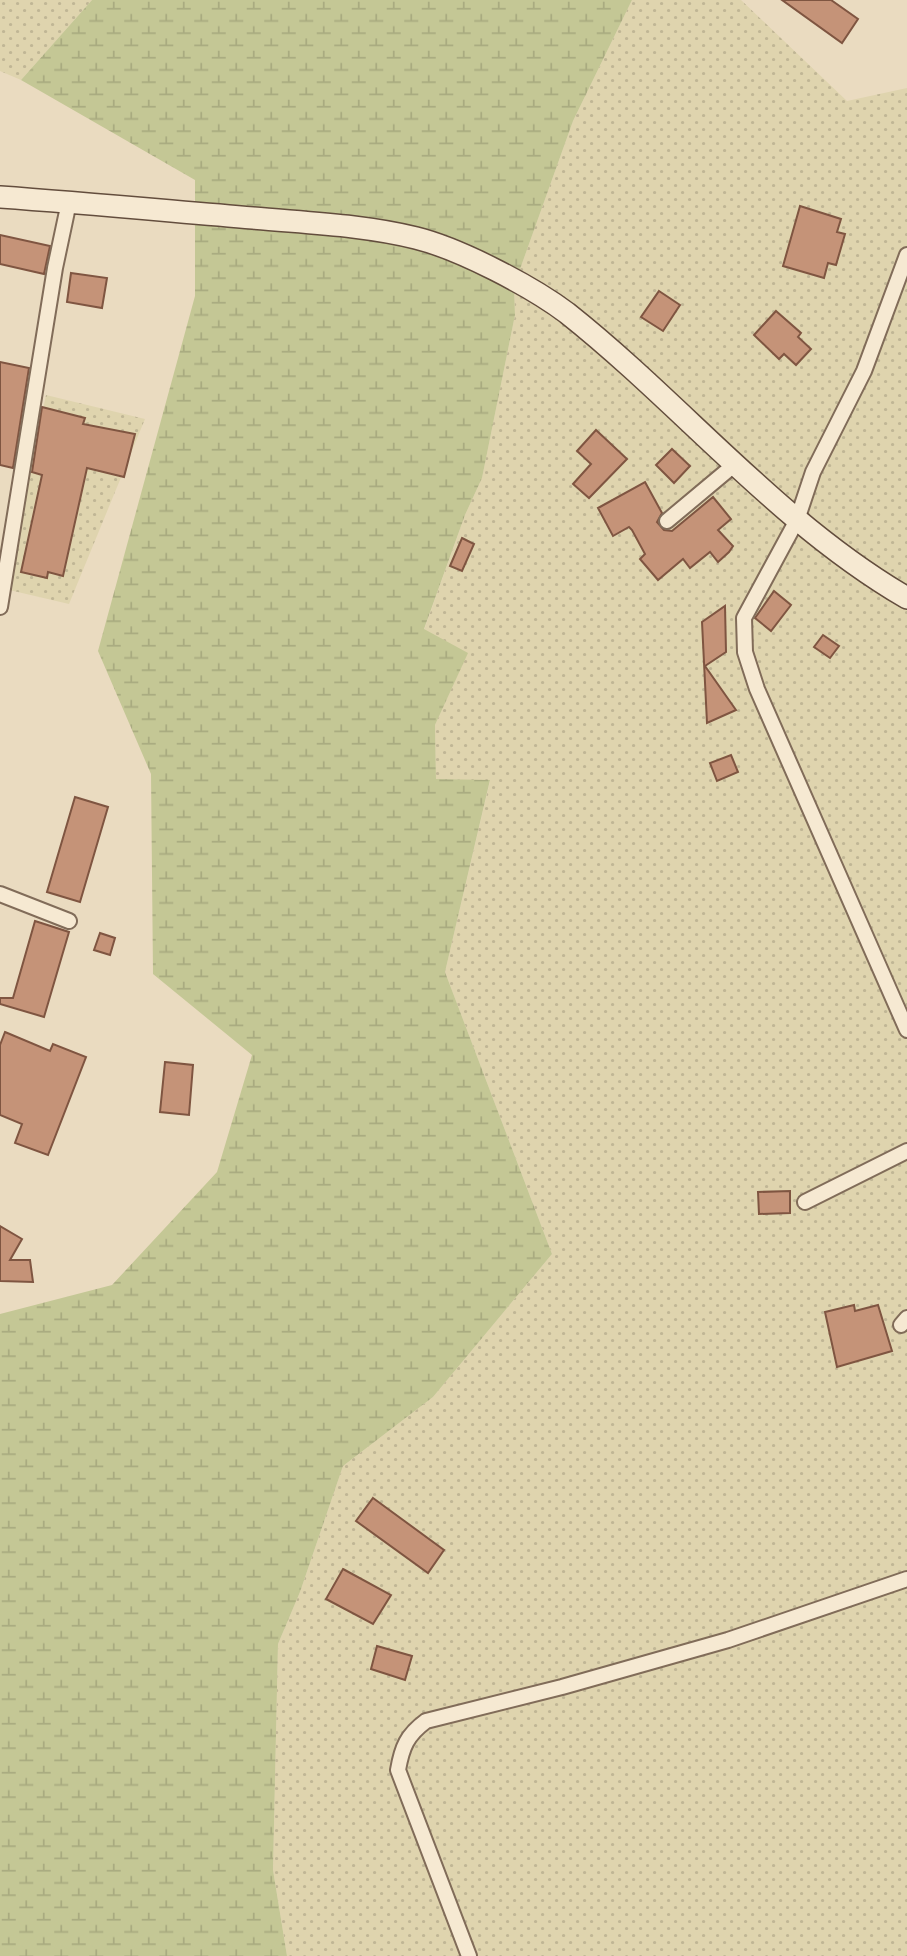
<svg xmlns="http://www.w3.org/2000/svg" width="907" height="1956" font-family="'PT Serif',serif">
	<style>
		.farmland { fill: url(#farmland-dots) }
		.wetland { fill: url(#wetland-marsh) }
		.building { fill: #c59378; stroke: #7f5541; stroke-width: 2 }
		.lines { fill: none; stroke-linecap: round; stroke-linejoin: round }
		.street-casing { stroke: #816c59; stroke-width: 18 }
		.secondary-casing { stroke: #634d3d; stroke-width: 24 }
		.street { stroke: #f6e9d2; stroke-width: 14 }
		.secondary { stroke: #f6e9d2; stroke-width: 21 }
	</style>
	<defs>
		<pattern id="farmland-dots" width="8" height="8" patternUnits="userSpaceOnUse" patternTransform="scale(1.75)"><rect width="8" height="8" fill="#dfd4ae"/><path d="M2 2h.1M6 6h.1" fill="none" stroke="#c0b695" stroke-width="1.8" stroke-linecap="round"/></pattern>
		<pattern id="wetland-marsh" width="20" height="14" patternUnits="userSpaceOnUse" patternTransform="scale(1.75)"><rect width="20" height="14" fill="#c4c795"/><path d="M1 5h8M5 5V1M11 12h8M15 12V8" fill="none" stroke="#a9ab80"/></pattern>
	</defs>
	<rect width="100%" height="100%" fill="#eadbc0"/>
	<g class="farmland">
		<polygon points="0,0 92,0 21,80 0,71"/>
		<polygon points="632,0 741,0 847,101 907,88 907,1956 287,1956 273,1870 278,1644 300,1592 343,1466 433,1397 552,1254 445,972 490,781 436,779 435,725 467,654 424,630 465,515 482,478 515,315 514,286 573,121"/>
		<polygon points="46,395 145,419 69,604 5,589"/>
	</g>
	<polygon class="wetland" points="92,0 632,0 573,121 514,286 515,315 482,478 465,515 424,629 468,653 435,725 436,779 490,780 445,972 552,1254 433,1397 343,1466 300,1592 278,1644 273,1870 287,1956 0,1956 0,1314 112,1285 217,1172 252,1055 153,974 151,774 98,651 195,296 195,180 21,80"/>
	<g class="building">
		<polygon points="782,0 831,0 858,19 842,43"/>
		<polygon points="800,206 841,219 837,232 845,234 836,265 828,263 824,278 783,266"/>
		<polygon points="0,235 50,246 44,274 0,264"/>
		<polygon points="71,273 107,278 102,308 67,302"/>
		<polygon points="659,291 680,305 663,331 641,317"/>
		<polygon points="776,311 801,333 798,337 811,349 796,365 784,354 779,359 754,335"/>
		<polygon points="0,362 29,368 13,468 0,465"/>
		<polygon points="42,407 85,418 83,424 135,434 124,477 87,468 63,576 48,572 47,578 21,572 42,475 32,472"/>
		<polygon points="596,430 627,459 589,498 573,484 591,464 577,451"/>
		<polygon points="672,449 690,466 674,483 656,465"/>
		<polygon points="645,482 662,513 657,522 664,530 672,531 713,497 731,519 718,530 733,546 729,552 718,562 710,552 690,568 683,559 658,580 640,559 645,554 632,530 629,527 613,536 598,508"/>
		<polygon points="462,538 474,544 462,571 450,566"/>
		<polygon points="774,591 791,605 771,631 755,618"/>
		<polygon points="725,606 726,652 705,666 736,710 707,723 702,622"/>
		<polygon points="823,635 839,646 830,658 814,647"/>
		<polygon points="731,755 738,772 717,781 710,763"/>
		<polygon points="75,797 108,807 80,902 47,892"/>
		<polygon points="35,921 69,932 44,1017 0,1004 0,998 13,998"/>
		<polygon points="100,933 115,938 110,955 94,950"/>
		<polygon points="5,1032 50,1051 53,1044 86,1057 48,1155 15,1143 22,1124 0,1115 0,1045"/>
		<polygon points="165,1062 193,1065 189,1115 160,1112"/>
		<polygon points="790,1191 790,1213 759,1214 758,1192"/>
		<polygon points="0,1226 22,1239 10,1260 30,1260 33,1282 0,1281"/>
		<polygon points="854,1305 855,1311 878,1305 892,1351 837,1367 825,1312"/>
		<polygon points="373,1498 444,1550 428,1573 356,1521"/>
		<polygon points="343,1569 391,1595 373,1624 326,1599"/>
		<polygon points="377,1646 412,1656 405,1680 371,1669"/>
	</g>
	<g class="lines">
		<defs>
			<g id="street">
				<polyline points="907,255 864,371 813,472 797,520 744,618 745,652 757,689 907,1030"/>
				<polyline points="667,521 734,465"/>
				<polyline points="0,607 55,268 69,202"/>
				<polyline points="0,894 69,921"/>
				<polyline points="805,1202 907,1151"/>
				<polyline points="901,1325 907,1318"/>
				<path d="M 469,1956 L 398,1770 C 402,1747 407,1735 426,1721 L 562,1687 L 728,1640 L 907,1579"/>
			</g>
			<path id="secondary" d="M 0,197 C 84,203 169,211 253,218 C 307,223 364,225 416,238 C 460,249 531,286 567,313 C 683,405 778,523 907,598"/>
		</defs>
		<use href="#street" class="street-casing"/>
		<use href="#secondary" class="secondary-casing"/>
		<use href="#street" class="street"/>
		<use href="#secondary" class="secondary"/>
	</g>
</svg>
